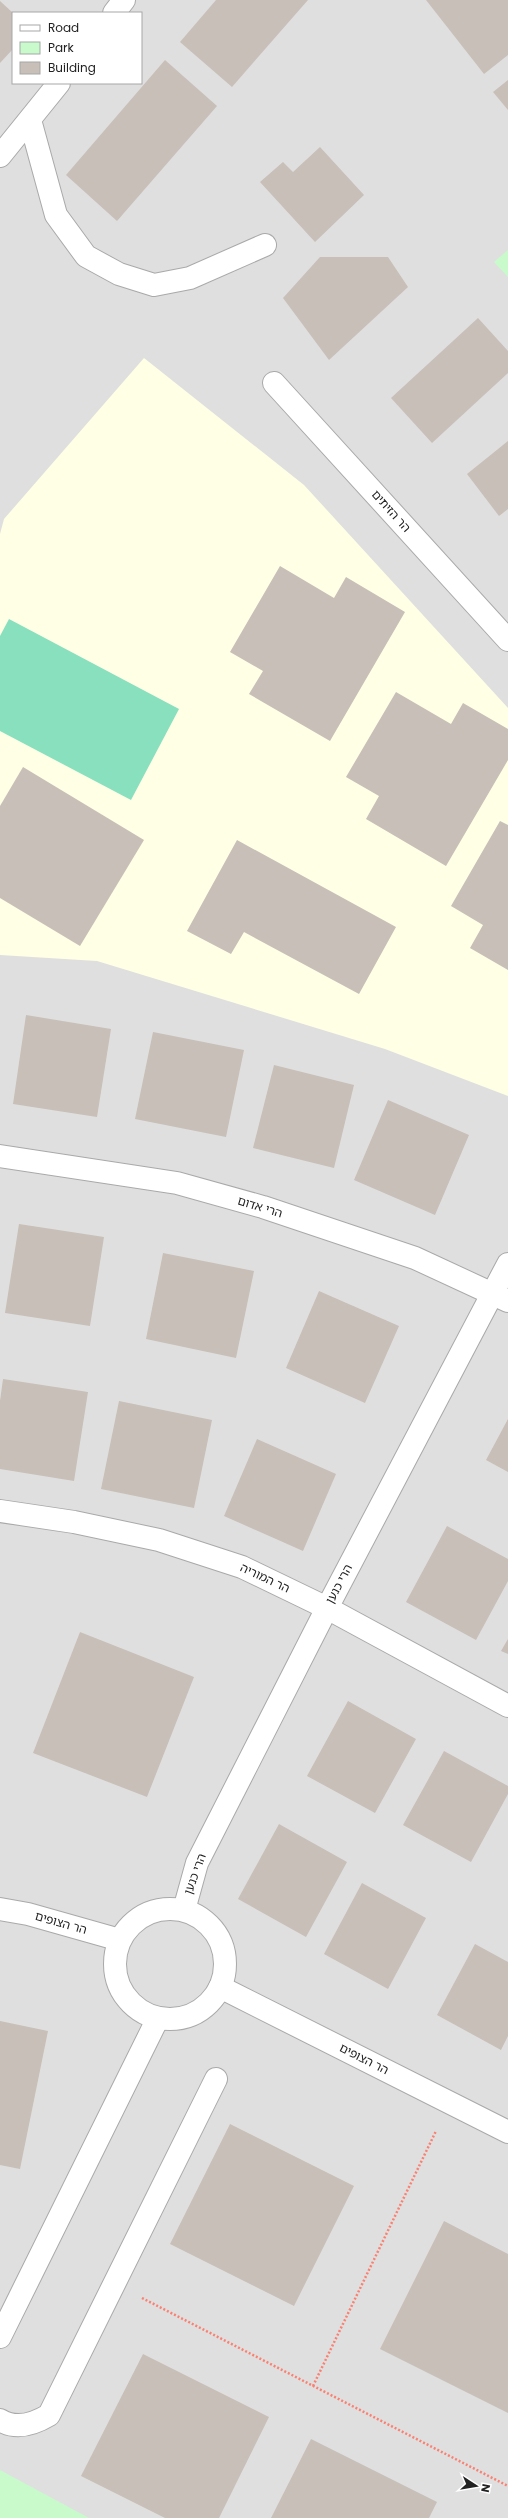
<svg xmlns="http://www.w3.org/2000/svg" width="508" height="2518" font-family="Poppins,'Noto Sans Hebrew',sans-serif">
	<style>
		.residential { fill: #e0dfdf; fill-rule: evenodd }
		.education { fill: #ffffe5 }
		.park { fill: #c8facc }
		.pitch { fill: #88e0be }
		.building { fill: #c7bfb8 }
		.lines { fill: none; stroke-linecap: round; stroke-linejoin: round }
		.minor-casing { stroke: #a9a9a9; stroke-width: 24 }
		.path { stroke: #fa8072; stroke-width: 2.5; stroke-dasharray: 2 2; stroke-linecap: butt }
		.minor { stroke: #fff; stroke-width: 22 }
		.labels { text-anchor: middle; stroke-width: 3; stroke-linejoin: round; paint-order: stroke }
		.street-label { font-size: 12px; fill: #222; stroke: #fff }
	</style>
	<rect width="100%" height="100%" fill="#f2efe9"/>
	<path class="residential" d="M 0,0 L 508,0 L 508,2518 L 0,2518 ZM 13,13 L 141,13 L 141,83 L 13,83 Z"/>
	<polygon class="education" points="144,358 304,485 508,708 508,1096 385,1049 97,961 0,955 0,534 4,519"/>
	<g class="park">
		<polygon points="508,250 508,277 494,262"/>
		<polygon points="0,2470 89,2518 0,2518"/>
	</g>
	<polygon class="pitch" points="9,619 179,709 131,800 0,731 0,636"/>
	<g class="building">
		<polygon points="216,0 308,0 232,87 180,42"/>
		<polygon points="426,0 508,0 508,55 484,74"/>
		<polygon points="0,1 13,13 13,49 0,63"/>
		<polygon points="165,60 217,106 117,221 66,175"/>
		<polygon points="508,80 508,110 493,92"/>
		<polygon points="320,147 364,195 315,242 260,182 283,162 293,172"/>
		<polygon points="320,257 388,257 408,287 329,360 283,298"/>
		<polygon points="478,318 508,351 508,373 432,443 391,398"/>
		<polygon points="508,441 508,509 499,516 467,474"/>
		<polygon points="280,566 334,598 346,577 405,612 330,741 249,694 263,671 230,652"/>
		<polygon points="396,692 451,724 463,703 508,729 508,760 446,866 366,819 379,796 346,777"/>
		<polygon points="23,767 144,840 80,946 0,898 0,806"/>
		<polygon points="500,821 508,825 508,970 470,948 483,925 451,906"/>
		<polygon points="237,840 396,927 359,994 244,932 231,954 187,931"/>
		<polygon points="26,1015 111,1029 97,1117 13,1104"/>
		<polygon points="153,1032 244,1050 226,1137 135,1119"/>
		<polygon points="274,1065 354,1085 334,1168 253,1148"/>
		<polygon points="388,1100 469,1135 435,1215 354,1180"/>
		<polygon points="19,1224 104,1237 90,1326 5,1313"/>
		<polygon points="163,1253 254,1271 236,1358 146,1339"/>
		<polygon points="319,1291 399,1326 365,1403 286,1368"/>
		<polygon points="3,1379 88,1392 74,1481 0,1469 0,1401"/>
		<polygon points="119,1401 212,1420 194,1508 101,1489"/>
		<polygon points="508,1419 508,1472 486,1460"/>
		<polygon points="257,1439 336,1474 303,1551 224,1516"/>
		<polygon points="447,1526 508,1559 508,1581 476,1640 406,1602"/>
		<polygon points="80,1632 194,1677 147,1797 33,1753"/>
		<polygon points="508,1639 508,1654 501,1651"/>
		<polygon points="348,1701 416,1739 375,1813 307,1776"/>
		<polygon points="444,1751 508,1786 508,1794 471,1862 403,1825"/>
		<polygon points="279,1824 347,1862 306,1937 238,1899"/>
		<polygon points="362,1883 426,1918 388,1989 324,1954"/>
		<polygon points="475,1944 508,1962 508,2036 501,2050 437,2015"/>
		<polygon points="0,2021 48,2031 20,2169 0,2165"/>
		<polygon points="230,2124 354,2186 294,2306 170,2244"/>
		<polygon points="444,2221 508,2254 508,2413 380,2349"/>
		<polygon points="143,2354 269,2417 219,2518 165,2518 81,2476"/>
		<polygon points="311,2439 437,2502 429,2518 271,2518"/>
	</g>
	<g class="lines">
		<defs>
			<g id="minor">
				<polyline points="114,13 124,0"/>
				<polyline points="30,120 56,215 86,256 119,274 154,285 190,278 265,245"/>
				<polyline points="0,156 59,83"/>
				<polyline points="274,383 508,640"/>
				<polyline points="0,1156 177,1183 263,1207 415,1258 508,1301"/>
				<polyline points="0,1511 74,1522 159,1540 242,1567 327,1608 508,1706"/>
				<polyline points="0,1909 28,1914 120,1940"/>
				<circle cx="170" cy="1964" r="55"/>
				<polyline points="184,1910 197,1863 327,1608 508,1264"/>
				<polyline points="220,1987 508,2132"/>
				<polyline points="0,2337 158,2018"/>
				<path d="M 0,2420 C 16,2430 34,2424 49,2415 L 216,2079"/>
			</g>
		</defs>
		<use href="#minor" class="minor-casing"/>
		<g class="path">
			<polyline points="142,2298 508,2486"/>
			<polyline points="313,2386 436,2131"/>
		</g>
		<use href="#minor" class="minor"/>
	</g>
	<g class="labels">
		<g class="street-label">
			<text transform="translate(391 511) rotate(48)" y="4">הר הזיתים</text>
			<text transform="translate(260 1207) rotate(17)" y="4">הרי אדום</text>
			<text transform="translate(265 1578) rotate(25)" y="4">הר המוריה</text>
			<text transform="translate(339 1584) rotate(-62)" y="4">הרי כנען</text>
			<text transform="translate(195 1874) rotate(-70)" y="4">הרי כנען</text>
			<text transform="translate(61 1923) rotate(16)" y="4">הר הצופים</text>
			<text transform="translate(364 2059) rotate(27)" y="4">הר הצופים</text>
		</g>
	</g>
	<rect x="12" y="12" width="130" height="72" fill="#ffffff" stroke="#a7a7a7"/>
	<rect x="20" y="25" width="20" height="6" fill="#ffffff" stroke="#a7a7a7"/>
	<text x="48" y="32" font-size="12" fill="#222222">Road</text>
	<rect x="20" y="42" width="20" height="12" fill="#c8facc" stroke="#a7a7a7"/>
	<text x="48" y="52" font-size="12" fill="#222222">Park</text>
	<rect x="20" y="62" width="20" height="12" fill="#c7bfb8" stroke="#a7a7a7"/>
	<text x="48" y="72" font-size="12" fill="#222222">Building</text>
	<g transform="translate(476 2486) rotate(102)" stroke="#ffffff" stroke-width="3" paint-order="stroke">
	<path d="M0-3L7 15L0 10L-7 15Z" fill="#222222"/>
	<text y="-6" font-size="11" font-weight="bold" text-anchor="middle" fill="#222222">N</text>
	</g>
</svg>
